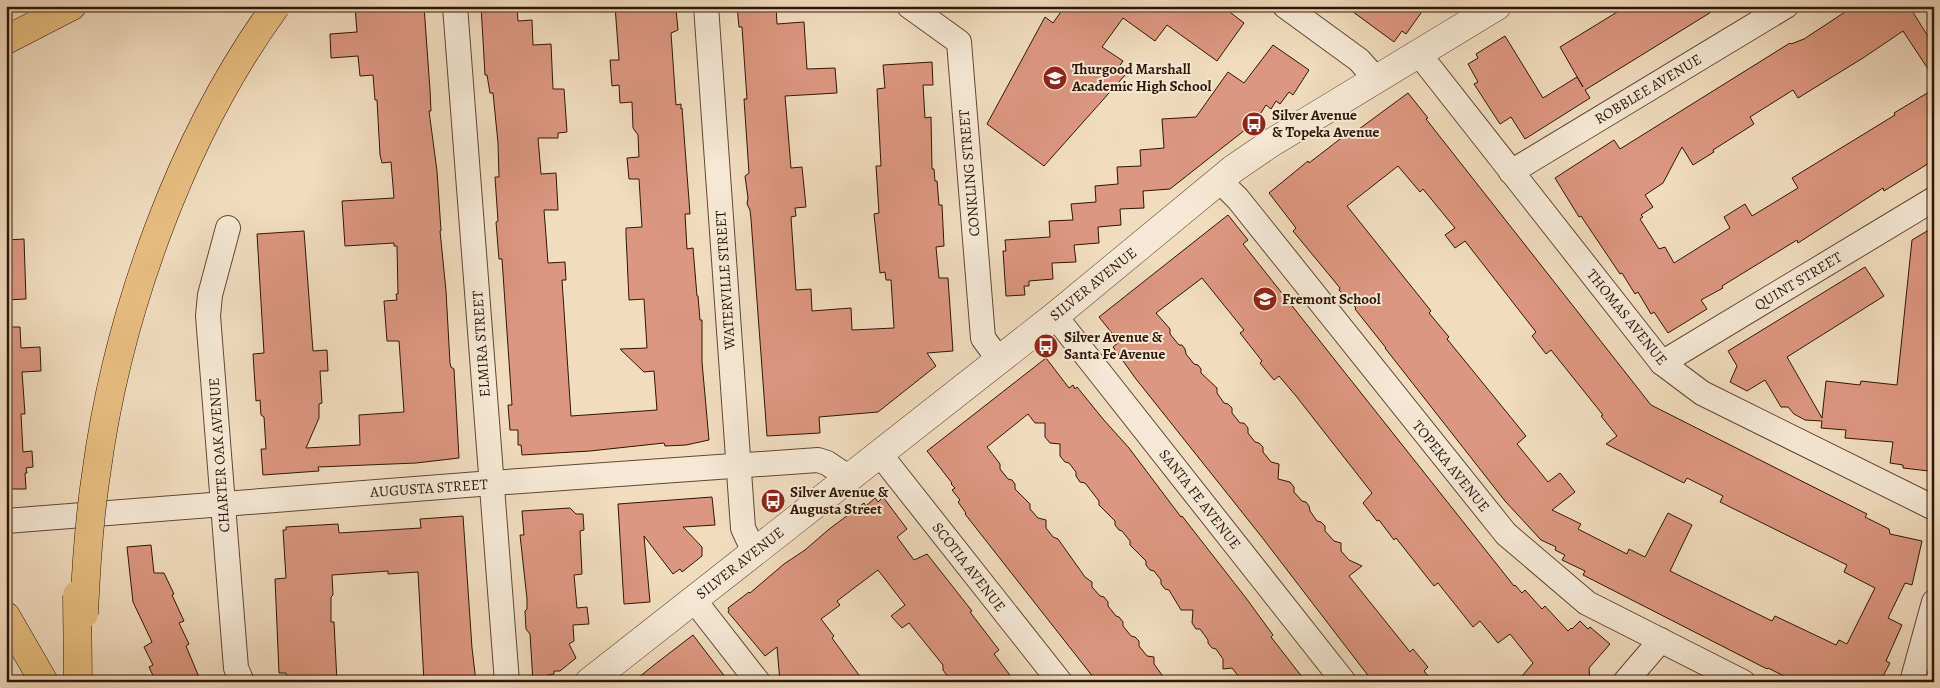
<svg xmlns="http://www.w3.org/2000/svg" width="1940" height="688" font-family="Alegreya,serif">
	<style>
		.building { fill: #dc9780; stroke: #301606; fill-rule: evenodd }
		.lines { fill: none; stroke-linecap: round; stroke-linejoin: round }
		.minor-casing { stroke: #604834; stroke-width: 26 }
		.tertiary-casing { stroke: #604834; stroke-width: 29 }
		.primary-casing { stroke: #301606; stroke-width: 29 }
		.motorway-casing { stroke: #301606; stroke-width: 29 }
		.minor { stroke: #f6e8d5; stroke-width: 24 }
		.tertiary { stroke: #f6e8d5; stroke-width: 28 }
		.primary { stroke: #e8be80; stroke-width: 28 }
		.motorway { stroke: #e8be80; stroke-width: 28 }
		.motorway-bridge-casing { stroke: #301606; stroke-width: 29; stroke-linecap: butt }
		.motorway-bridge { stroke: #e8be80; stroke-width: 28 }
		.labels { text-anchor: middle; stroke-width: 4; stroke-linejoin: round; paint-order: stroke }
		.poi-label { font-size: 15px; font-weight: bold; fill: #301606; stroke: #f6e8d5; text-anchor: start }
		.street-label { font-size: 15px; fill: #301606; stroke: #f6e8d5 }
	</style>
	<rect width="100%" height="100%" fill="#f1dcbf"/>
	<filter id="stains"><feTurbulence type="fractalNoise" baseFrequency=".004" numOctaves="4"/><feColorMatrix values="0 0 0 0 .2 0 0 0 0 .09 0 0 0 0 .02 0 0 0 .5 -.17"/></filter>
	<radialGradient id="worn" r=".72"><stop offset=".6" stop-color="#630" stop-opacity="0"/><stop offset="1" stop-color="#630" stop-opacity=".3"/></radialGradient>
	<g class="building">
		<polygon points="424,6 430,90 431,111 429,111 437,171 441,231 440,231 446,291 450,363 451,367 454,369 459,458 416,463 318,467 319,471 263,475 261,449 266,449 264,417 261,415 260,400 256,401 253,354 264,353 257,234 304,231 313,351 327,350 328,371 320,371 322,403 319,404 319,418 306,448 360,445 359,415 404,412 399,341 387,341 384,301 397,300 396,294 398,294 397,246 394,246 394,243 345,246 342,201 394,198 391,162 382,163 380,155 377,100 375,100 373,75 360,76 358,56 331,58 330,34 357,32 355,7"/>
		<polygon points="481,6 517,6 518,21 532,20 533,45 551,44 553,89 564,89 567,132 558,133 558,138 538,138 541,174 556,173 558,210 544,210 546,236 548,263 565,262 566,280 562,280 571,416 657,410 654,371 644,372 620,349 647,348 644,299 629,300 626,235 626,228 642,227 639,179 629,179 627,158 639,157 638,135 633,128 632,102 620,103 619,85 612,86 610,60 619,60 615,6 673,6 673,9 676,9 678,30 671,33 676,105 681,104 681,109 682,108 690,214 685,214 687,249 693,248 697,296 698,296 700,320 702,320 702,362 709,440 686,445 665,446 664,443 590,451 522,455 521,445 518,445 518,430 510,430 508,405 512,405 502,259 499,259 496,222 498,221 495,177 499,177 498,143 493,93 490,93 487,75 485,75"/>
		<polygon points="737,6 776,6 777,24 804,22 807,69 835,68 837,93 785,96 791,168 802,167 806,207 795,208 796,216 791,217 796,290 811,289 812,311 851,308 852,330 894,328 891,280 886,280 885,272 880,273 874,214 879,213 876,166 881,166 877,89 885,88 883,65 932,62 933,85 923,85 925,118 931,117 932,169 934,169 935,181 937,181 939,205 942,205 944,246 936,247 939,278 948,278 953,351 927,353 936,366 878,412 819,417 820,433 767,436 751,219 750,210 747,204 748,198 745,176 749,173 744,99 747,99 742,27 739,27"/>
		<polygon points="1065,6 1222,6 1244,23 1217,61 1167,25 1155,41 1123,18 1102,47 1123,61 1118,68 1126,74 1044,166 987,124 1045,17 1053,23"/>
		<polygon points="1345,6 1426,6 1406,34 1402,31 1394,42"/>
		<polygon points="1627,6 1721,6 1585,90 1590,98 1525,139 1511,117 1500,124 1474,84 1478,82 1468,64 1478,58 1476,54 1505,36 1543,98 1577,77 1583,87 1560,47"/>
		<polygon points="1842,6 1909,6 1934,46 1934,78 1903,31 1863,58 1798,98 1793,90 1750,117 1754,124 1713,150 1714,152 1693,165 1682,147 1663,183 1645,195 1653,207 1641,215 1643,217 1640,219 1659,249 1665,247 1674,263 1730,228 1724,217 1745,204 1752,216 1798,188 1792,178 1895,115 1894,113 1934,89 1934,160 1884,191 1883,188 1798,243 1797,240 1722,286 1723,288 1701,300 1707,309 1668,333 1654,312 1651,314 1638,292 1635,294 1622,273 1620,274 1581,216 1579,217 1555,178 1614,140 1620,149 1790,43 1791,44 1804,39 1845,12"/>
		<polygon points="1273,45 1309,70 1293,95 1289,92 1280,104 1276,101 1271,109 1266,105 1255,122 1170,189 1143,191 1144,208 1120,209 1121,225 1098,227 1099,243 1074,245 1076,262 1052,263 1053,279 1029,281 1029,286 1024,286 1025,295 1006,296 1003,251 1006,251 1005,240 1050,237 1049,221 1073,220 1071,204 1096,202 1095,186 1118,184 1117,167 1141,166 1140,150 1164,148 1162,119 1196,117 1228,72 1244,83"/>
		<path d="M 1408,93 L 1428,118 L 1426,119 L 1651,405 L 1867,514 L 1865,517 L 1889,529 L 1890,534 L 1922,541 L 1912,585 L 1905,583 L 1888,618 L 1902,625 L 1886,661 L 1890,663 L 1880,682 L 1796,682 L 1768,668 L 1767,669 L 1583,575 L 1585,571 L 1562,560 L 1565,555 L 1555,550 L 1556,547 L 1541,540 L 1505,501 L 1385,348 L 1386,348 L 1355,309 L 1356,308 L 1339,290 L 1340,288 L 1293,231 L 1296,228 L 1269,193 L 1308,161 L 1309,163 L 1353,129 L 1355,132 ZM 1398,166 L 1420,192 L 1423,189 L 1450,222 L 1455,228 L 1445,235 L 1455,248 L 1465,241 L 1536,332 L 1532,336 L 1546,354 L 1551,350 L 1603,415 L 1601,416 L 1617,436 L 1606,444 L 1684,483 L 1687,478 L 1723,496 L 1720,502 L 1847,565 L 1844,572 L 1875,588 L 1847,644 L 1839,640 L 1836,645 L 1775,616 L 1772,621 L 1670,571 L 1692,525 L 1668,513 L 1645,557 L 1629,549 L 1627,554 L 1578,529 L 1581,524 L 1552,510 L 1575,492 L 1560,473 L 1548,482 L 1517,444 L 1526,436 L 1447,339 L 1449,337 L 1429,313 L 1431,311 L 1347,206 Z"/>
		<polygon points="1228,215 1248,240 1243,244 1514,586 1515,585 1522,593 1525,590 1542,609 1545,606 1568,631 1571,628 1572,629 1580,621 1588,629 1590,627 1610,644 1589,668 1590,682 1517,682 1533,663 1510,634 1498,643 1480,621 1473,627 1438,583 1434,586 1396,538 1394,540 1379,520 1377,521 1363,503 1372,493 1296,396 1279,376 1274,380 1260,363 1262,361 1240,333 1244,330 1202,278 1156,313 1170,329 1170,334 1179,345 1182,345 1185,349 1186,354 1194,364 1198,365 1201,369 1201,373 1217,388 1217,393 1224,403 1228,404 1232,408 1232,413 1240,423 1244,423 1248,428 1248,433 1255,442 1259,443 1263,447 1263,452 1271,462 1279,464 1278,479 1290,482 1294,487 1294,492 1302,501 1306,502 1309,506 1310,511 1317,521 1321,522 1325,526 1325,531 1334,541 1341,543 1341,551 1349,560 1362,566 1349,576 1410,652 1413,649 1428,667 1424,671 1433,682 1373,682 1261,536 1136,379 1113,347 1119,342 1099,317"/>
		<polygon points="1934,227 1934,424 1929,471 1903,468 1903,465 1890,463 1893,442 1845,438 1846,430 1821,428 1822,421 1805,420 1794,414 1788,407 1781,407 1765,380 1747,391 1730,382 1737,366 1728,351 1865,267 1884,296 1787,357 1822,418 1826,381 1860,385 1861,381 1897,385 1912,240"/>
		<polygon points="24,239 26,299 6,300 6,240"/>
		<polygon points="6,327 20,327 21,348 40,347 41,371 22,372 25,414 21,414 23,452 32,451 33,467 26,468 27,473 25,473 26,489 6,489"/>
		<polygon points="1046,358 1069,388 1073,385 1075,389 1077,387 1103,419 1129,448 1181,517 1182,516 1246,598 1273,635 1271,637 1306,682 1243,682 1232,668 1223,669 1223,659 1216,649 1212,648 1208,643 1208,640 1200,629 1196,629 1192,623 1193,610 1181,610 1169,590 1165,589 1161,584 1161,580 1154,571 1150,570 1146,565 1146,561 1130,545 1130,541 1122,531 1119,530 1115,525 1115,521 1099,505 1099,501 1085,483 1080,482 1076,476 1076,472 1069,463 1065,462 1060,456 1060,444 1050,443 1045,437 1045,423 1035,423 1028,414 987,447 1000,464 1000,469 1008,479 1012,480 1015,484 1015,489 1030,504 1030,509 1038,518 1046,520 1046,528 1053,537 1058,539 1085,577 1092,582 1092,587 1100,596 1104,597 1108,602 1108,606 1116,616 1119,617 1123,622 1123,626 1131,636 1135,637 1139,641 1139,646 1147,656 1154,657 1154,664 1167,682 1097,682 965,514 966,513 958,502 960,500 952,490 955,488 951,484 952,483 927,451"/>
		<polygon points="712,497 715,525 683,527 702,547 702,556 682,572 680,569 673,574 644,536 650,602 624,604 618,504"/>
		<polygon points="883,497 907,529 897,537 914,560 927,554 972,611 970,612 999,650 994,654 1015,682 952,682 943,670 943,665 909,623 902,628 891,616 905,605 878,570 837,601 840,605 821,619 834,636 832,638 864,682 780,682 777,647 765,656 728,612 729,610 728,608 749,592 750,593 784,564 805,550 828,530 864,503 866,506 875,498 878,502"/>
		<polygon points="570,508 576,514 583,514 584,530 580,531 582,574 574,575 577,608 587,607 589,624 573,625 574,641 569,644 576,658 560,671 554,671 554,674 548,675 543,682 533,682 530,634 526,629 525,611 527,609 527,599 520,535 524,535 522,511"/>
		<polygon points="463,516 472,648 476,682 424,682 418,572 388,574 388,571 332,575 333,595 331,597 331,622 334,622 337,682 287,682 286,673 279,673 275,579 286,578 283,530 286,530 286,527 338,524 339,533 421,528 420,519"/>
		<polygon points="151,545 154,573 164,573 174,594 172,595 184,621 179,623 189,644 186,646 201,682 156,682 149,667 153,665 144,647 152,642 133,602 127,547"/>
		<polygon points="693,635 729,682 633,682 654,665"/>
	</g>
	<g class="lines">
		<defs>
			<g id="minor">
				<polyline points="455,6 507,682"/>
				<polyline points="706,6 743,528 754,552"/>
				<polyline points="909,6 959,42 983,338 999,360"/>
				<polyline points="1285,6 1359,60 1375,78"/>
				<polyline points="1419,54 1662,363 1702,393 1934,508"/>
				<polyline points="1511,172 1786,6"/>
				<polyline points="1219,180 1238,199 1506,534 1587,603 1743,682"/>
				<polyline points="228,228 210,295 208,316 236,668 242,682"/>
				<polyline points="1055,316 1344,682"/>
				<polyline points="1662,363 1934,199"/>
				<polyline points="879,453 1060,682"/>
				<polyline points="6,521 492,483 818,460 827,463 848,477"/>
				<polyline points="694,600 758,682"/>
				<polyline points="1625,682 1661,640"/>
				<polyline points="1912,682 1934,602"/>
			</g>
			<polyline id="tertiary" points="589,682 1055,316 1233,169 1271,143 1497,6"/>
			<polyline id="primary" points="6,616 44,682"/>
			<polyline id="motorway" points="6,40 72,6"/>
		</defs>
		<use href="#minor" class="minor-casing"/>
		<use href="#tertiary" class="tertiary-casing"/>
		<use href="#primary" class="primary-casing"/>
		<use href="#motorway" class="motorway-casing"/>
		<use href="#minor" class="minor"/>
		<use href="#tertiary" class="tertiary"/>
		<use href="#primary" class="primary"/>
		<use href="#motorway" class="motorway"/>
		<defs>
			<g id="motorway-bridge">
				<polyline points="77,595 78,682"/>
				<path d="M 84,614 C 86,567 89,521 96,475 C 117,316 181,136 276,6"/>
			</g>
		</defs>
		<use href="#motorway-bridge" class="motorway-bridge-casing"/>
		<use href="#motorway-bridge" class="motorway-bridge"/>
	</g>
	<defs>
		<symbol id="school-disc" viewBox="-11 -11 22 22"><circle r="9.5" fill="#8f2418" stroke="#f6e8d5"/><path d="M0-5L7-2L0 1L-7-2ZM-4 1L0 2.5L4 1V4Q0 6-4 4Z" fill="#fff"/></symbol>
		<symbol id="bus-disc" viewBox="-11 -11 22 22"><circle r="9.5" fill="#8f2418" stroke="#f6e8d5"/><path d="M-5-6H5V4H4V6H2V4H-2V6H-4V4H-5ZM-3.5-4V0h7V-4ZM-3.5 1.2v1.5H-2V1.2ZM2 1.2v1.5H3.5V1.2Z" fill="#fff"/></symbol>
	</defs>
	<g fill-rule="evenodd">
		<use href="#school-disc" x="1041" y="64" width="28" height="28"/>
		<use href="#bus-disc" x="1240" y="110" width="28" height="28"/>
		<use href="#school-disc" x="1251" y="285" width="28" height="28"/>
		<use href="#bus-disc" x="1032" y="332" width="28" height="28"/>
		<use href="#bus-disc" x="759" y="487" width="28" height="28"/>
	</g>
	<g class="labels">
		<g class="poi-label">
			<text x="1072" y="74">Thurgood Marshall<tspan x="1072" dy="17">Academic High School</tspan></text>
			<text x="1272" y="120">Silver Avenue<tspan x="1272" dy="17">&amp; Topeka Avenue</tspan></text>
			<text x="1282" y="304">Fremont School</text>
			<text x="1064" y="342">Silver Avenue &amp;<tspan x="1064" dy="17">Santa Fe Avenue</tspan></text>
			<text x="790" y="497">Silver Avenue &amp;<tspan x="790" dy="17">Augusta Street</tspan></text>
		</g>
		<g class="street-label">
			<text transform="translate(1648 89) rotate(-31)" y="5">ROBBLEE AVENUE</text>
			<text transform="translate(969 173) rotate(-95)" y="5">CONKLING STREET</text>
			<text transform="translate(725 280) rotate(-94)" y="5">WATERVILLE STREET</text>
			<text transform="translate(1798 281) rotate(-31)" y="5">QUINT STREET</text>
			<text transform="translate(1093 284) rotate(-39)" y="5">SILVER AVENUE</text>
			<text transform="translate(1627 317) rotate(51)" y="5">THOMAS AVENUE</text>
			<text transform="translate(481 344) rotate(-94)" y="5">ELMIRA STREET</text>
			<text transform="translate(219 455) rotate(-94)" y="5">CHARTER OAK AVENUE</text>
			<text transform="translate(1451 466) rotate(51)" y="5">TOPEKA AVENUE</text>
			<text transform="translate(429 488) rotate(-4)" y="5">AUGUSTA STREET</text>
			<text transform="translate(1200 499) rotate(52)" y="5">SANTA FE AVENUE</text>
			<text transform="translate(740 563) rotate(-38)" y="5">SILVER AVENUE</text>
			<text transform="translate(969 567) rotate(52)" y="5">SCOTIA AVENUE</text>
		</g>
	</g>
	<rect width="1940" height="688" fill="none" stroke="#f1dcbf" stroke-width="25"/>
	<rect x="8" y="8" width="1925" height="673" fill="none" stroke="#301606" stroke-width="2.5"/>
	<rect x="12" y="12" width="1915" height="663" fill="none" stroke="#301606"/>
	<rect width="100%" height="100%" filter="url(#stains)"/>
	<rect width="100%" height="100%" fill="url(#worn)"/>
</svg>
